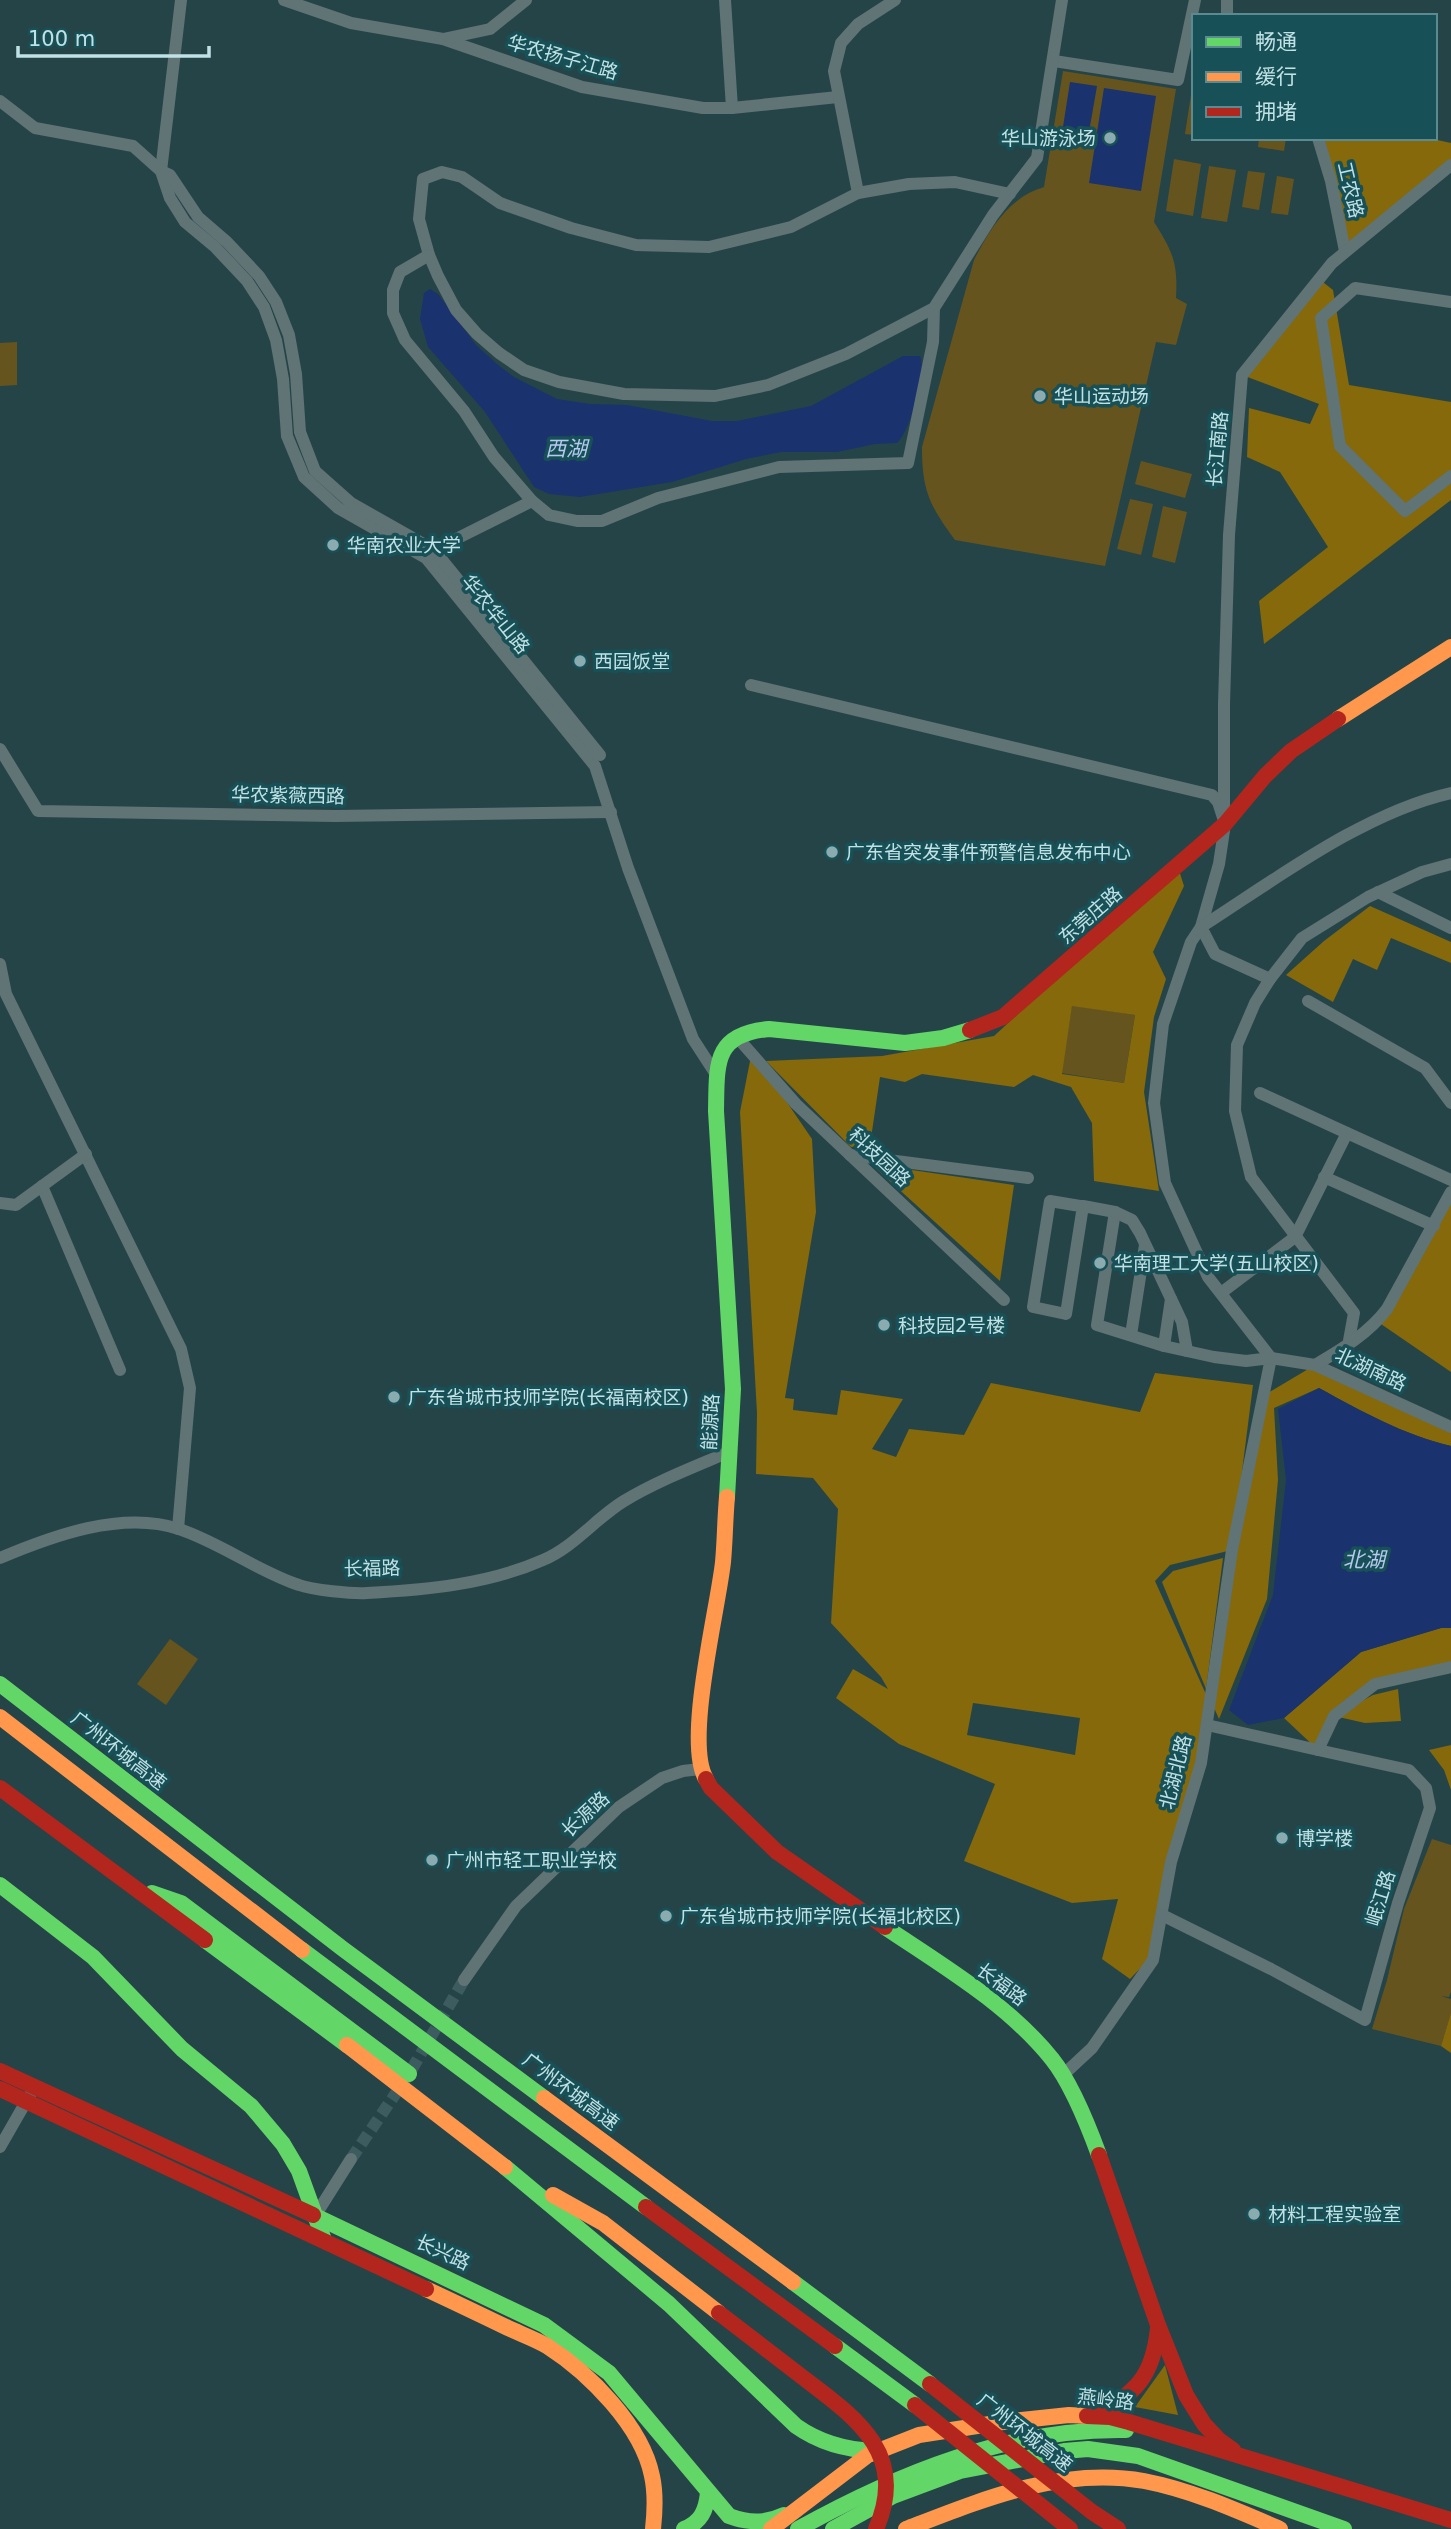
<svg xmlns="http://www.w3.org/2000/svg" width="1451" height="2529" font-family="'DejaVu Sans','Noto Sans SC',sans-serif">
	<style>
		.green { fill: #66541e }
		.forest { fill: #85690a; fill-rule: evenodd }
		.water { fill: #1a326d }
		.lines { fill: none; stroke-linecap: round; stroke-linejoin: round }
		.street-tunnel { stroke: #3c5c60; stroke-width: 12; stroke-dasharray: 12 6; stroke-linecap: butt }
		.street { stroke: #607375; stroke-width: 12 }
		.fast { stroke: #63d668; stroke-width: 16 }
		.slow { stroke: #ff974d; stroke-width: 16 }
		.jam { stroke: #b3261e; stroke-width: 16 }
		.slow-bridge { stroke: #ff974d; stroke-width: 16 }
		.jam-bridge { stroke: #b3261e; stroke-width: 16 }
		.poi-dot { fill: #8aabaf; stroke: #175056; stroke-width: 2.5 }
		.labels { text-anchor: middle; stroke-width: 7; stroke-linejoin: round; paint-order: stroke }
		.street-label { font-size: 19px; fill: #c0e2e6; stroke: #175056 }
		.poi-label { font-size: 19px; fill: #c0e2e6; stroke: #175056; text-anchor: start }
		.water-label { font-size: 21px; font-style: italic; fill: #b6c9f0; stroke: #175056 }
	</style>
	<rect width="100%" height="100%" fill="#254448"/>
	<g class="green">
		<path d="M 1063,71 L 1176,89 L 1154,222 C 1173,252 1178,263 1176,298 L 1187,304 L 1176,345 L 1156,342 L 1105,566 L 955,540 C 930,506 922,491 922,447 L 974,260 C 989,230 1009,197 1044,187 Z"/>
		<polygon points="1193,82 1194,82 1194,135 1185,134"/>
		<polygon points="1259,138 1286,138 1284,151 1258,147"/>
		<polygon points="1174,159 1201,164 1193,216 1166,211"/>
		<polygon points="1209,166 1236,170 1227,222 1201,218"/>
		<polygon points="1248,171 1265,173 1259,210 1242,207"/>
		<polygon points="1277,176 1294,179 1288,215 1271,213"/>
		<polygon points="17,342 17,385 0,386 0,343"/>
		<polygon points="1141,461 1192,474 1185,498 1135,484"/>
		<polygon points="1130,499 1153,504 1141,555 1117,549"/>
		<polygon points="1163,506 1187,512 1175,563 1152,557"/>
		<polygon points="1072,1005 1135,1015 1124,1083 1061,1073"/>
		<polygon points="170,1639 198,1659 166,1705 137,1684"/>
		<polygon points="1432,1839 1451,1845 1451,1992 1449,1997 1441,1996 1451,1999 1451,2014 1441,2046 1372,2029 1387,1980 1404,1909"/>
	</g>
	<g class="forest">
		<polygon points="1317,138 1428,138 1451,143 1451,165 1345,251"/>
		<polygon points="1319,279 1333,290 1349,385 1451,402 1451,500 1264,644 1259,601 1328,547 1280,472 1247,457 1249,408 1310,424 1319,404 1242,375"/>
		<path d="M 1178,867 L 1184,886 L 1153,952 L 1166,979 L 1154,1017 L 1144,1092 L 1159,1191 L 1094,1181 L 1092,1123 L 1071,1087 L 1033,1075 L 1014,1087 L 922,1074 L 905,1082 L 880,1077 L 870,1145 L 851,1147 L 766,1061 L 882,1056 L 994,1036 ZM 1072,1006 L 1135,1015 L 1124,1083 L 1062,1074 Z"/>
		<polygon points="1370,906 1451,942 1451,963 1391,938 1377,970 1353,959 1333,1002 1286,975 1324,941"/>
		<path d="M 752,1051 L 812,1139 L 816,1212 L 785,1398 L 794,1399 L 793,1410 L 837,1415 L 841,1390 L 903,1399 L 872,1449 L 896,1457 L 909,1429 L 964,1435 L 991,1383 L 1140,1412 L 1155,1373 L 1253,1385 L 1232,1550 L 1170,1565 L 1155,1581 L 1209,1701 L 1154,1954 L 1130,1979 L 1102,1959 L 1118,1899 L 1072,1903 L 964,1861 L 995,1784 L 899,1744 L 836,1698 L 853,1669 L 888,1689 L 881,1677 L 831,1623 L 838,1509 L 813,1478 L 756,1474 L 757,1413 L 740,1112 ZM 973,1703 L 1080,1718 L 1075,1755 L 967,1735 Z"/>
		<polygon points="871,1164 1014,1185 1000,1281"/>
		<polygon points="1451,1191 1451,1372 1378,1322"/>
		<path d="M 1315,1365 L 1451,1429 L 1451,1446 C 1404,1435 1361,1411 1319,1388 L 1274,1408 L 1278,1480 L 1267,1599 L 1219,1719 L 1207,1692 L 1268,1393 Z"/>
		<polygon points="1223,1558 1206,1689 1162,1582 1173,1571"/>
		<polygon points="1441,1628 1451,1628 1451,1667 1375,1684 1340,1713 1373,1695 1398,1689 1401,1721 1365,1723 1334,1716 1318,1750 1284,1718 1361,1652"/>
		<polygon points="1451,1745 1451,1790 1444,1770 1429,1750"/>
		<polygon points="1451,2013 1451,2053 1441,2046"/>
		<polygon points="1165,2365 1178,2415 1135,2407"/>
	</g>
	<g class="water">
		<polygon points="1070,82 1097,86 1089,132 1063,127"/>
		<polygon points="1104,88 1156,96 1141,191 1089,183"/>
		<path d="M 430,289 L 438,294 L 476,345 L 497,364 L 514,377 L 557,399 L 590,404 L 627,405 L 712,421 L 737,421 L 811,406 L 903,356 L 920,356 C 927,371 910,432 897,443 L 875,444 L 837,452 L 781,452 L 746,459 L 672,482 L 580,497 L 549,494 L 534,487 L 485,412 L 428,347 L 420,319 L 424,293 Z"/>
		<path d="M 1319,1388 C 1361,1411 1404,1435 1451,1446 L 1451,1628 L 1441,1628 L 1361,1652 L 1284,1718 L 1248,1725 L 1229,1710 L 1273,1595 L 1286,1480 L 1278,1409 Z"/>
	</g>
	<g class="lines">
		<polyline class="street-tunnel" points="351,2159 409,2074 464,1980"/>
		<g class="street">
			<polyline points="181,0 161,171 170,198 185,222 215,247 247,281 264,307 276,340 283,379 287,436 304,477 338,508 426,558 595,766 628,868 693,1039 717,1076"/>
			<polyline points="284,0 351,23 443,39 582,87 703,108 732,108 838,97"/>
			<polyline points="725,0 732,108"/>
			<polyline points="1227,16 1227,0"/>
			<polyline points="443,39 490,29 526,0"/>
			<polyline points="1054,61 1178,80 1195,0"/>
			<polyline points="0,101 35,128 133,146 161,171 170,175 198,217 227,242 259,276 276,302 289,335 296,374 300,432 315,471 351,503 434,550 600,755"/>
			<polyline points="1318,138 1331,181 1345,251"/>
			<polyline points="858,193 834,71 841,43 858,24 895,0"/>
			<polyline points="1010,194 955,182 909,184 858,193 791,227 709,247 636,245 571,228 500,203 462,177 442,172 423,179 419,219 429,255 438,276 456,310 477,334 499,353 524,370 559,382 624,394 715,396 768,385 846,354 934,308 993,215 1037,158 1062,0"/>
			<polyline points="429,255 400,272 393,290 393,313 405,340 464,411 494,457 532,501 549,515 577,521 602,521 658,498 779,467 908,463 933,342 934,308"/>
			<polyline points="1451,302 1355,288 1321,318 1340,446 1405,511 1451,476"/>
			<polyline points="429,555 434,550 532,501"/>
			<polyline points="751,685 1212,795 1218,802 1225,824 1219,864 1201,927 1191,942 1163,1024 1154,1103 1165,1183 1208,1277 1271,1358 1232,1550 1201,1763 1171,1862 1153,1960 1092,2048 1063,2075"/>
			<polyline points="0,749 38,811 335,816 611,812"/>
			<polyline points="1224,811 1224,704 1229,535 1242,375 1332,263 1451,165"/>
			<polyline points="1378,892 1451,928"/>
			<polyline points="0,964 6,994 181,1349 190,1388 178,1529"/>
			<path d="M 1270,979 L 1215,954 L 1201,927 C 1276,879 1365,812 1451,793"/>
			<polyline points="1308,1001 1425,1068 1451,1103"/>
			<polyline points="736,1036 796,1104 1004,1300"/>
			<polyline points="1347,1133 1451,1180"/>
			<polyline points="850,1155 1028,1178"/>
			<polyline points="1324,1177 1434,1226"/>
			<polyline points="42,1186 120,1370"/>
			<polyline points="0,1203 16,1205 86,1154"/>
			<polyline points="1083,1206 1066,1314 1033,1307 1050,1201 1080,1206 1083,1206 1115,1212 1097,1325 1164,1346 1214,1357 1246,1361 1271,1358 1315,1365 1451,1427"/>
			<polyline points="1115,1212 1132,1220 1140,1233 1182,1322 1187,1351"/>
			<polyline points="1221,1293 1295,1237 1347,1133 1260,1093"/>
			<polyline points="1131,1335 1145,1245"/>
			<polyline points="1164,1346 1171,1299"/>
			<polyline points="1348,1346 1354,1313 1251,1177 1235,1111 1237,1045 1255,1003 1270,979 1302,938 1368,897 1422,872 1451,864"/>
			<path d="M 1315,1365 C 1342,1349 1368,1334 1387,1309 L 1451,1192"/>
			<path d="M 0,1558 C 52,1536 122,1510 179,1529 C 221,1543 257,1571 299,1585 C 312,1590 353,1594 367,1593 C 426,1590 489,1584 543,1560 C 574,1547 596,1518 624,1501 C 657,1481 694,1467 729,1452"/>
			<polyline points="1207,1725 1318,1750 1334,1716 1375,1684 1451,1667"/>
			<polyline points="1162,1915 1271,1969 1365,2020 1398,1903 1430,1808 1426,1788 1409,1770 1318,1750"/>
			<polyline points="464,1980 516,1906 619,1807 662,1778 683,1771 700,1769"/>
			<polyline points="0,2147 31,2093"/>
			<polyline points="315,2216 351,2159"/>
		</g>
		<g class="fast">
			<path d="M 727,1497 L 733,1389 L 716,1111 C 717,1064 713,1034 769,1029 L 905,1043 L 943,1038 L 970,1030"/>
			<polyline points="0,1684 343,1949 544,2098"/>
			<polyline points="0,1885 93,1957 182,2049 251,2106 283,2144 299,2171 324,2240"/>
			<polyline points="152,1893 181,1903 409,2074"/>
			<path d="M 885,1927 C 943,1966 1008,2004 1052,2059 C 1072,2084 1088,2125 1099,2155"/>
			<polyline points="205,1940 347,2045"/>
			<polyline points="302,1950 646,2207"/>
			<path d="M 505,2167 L 669,2304 L 796,2426 C 820,2443 846,2450 875,2451"/>
			<path d="M 313,2215 L 544,2325 L 609,2373 L 729,2516 C 748,2523 765,2524 784,2515"/>
			<polyline points="793,2282 930,2384"/>
			<polyline points="835,2346 915,2405"/>
			<path d="M 684,2529 C 701,2522 706,2511 708,2493"/>
			<path d="M 798,2529 C 899,2473 1009,2428 1126,2430"/>
			<polyline points="833,2529 893,2496 960,2471 1064,2451 1088,2449 1138,2456 1344,2529"/>
		</g>
		<g class="slow">
			<polyline points="1338,719 1451,647"/>
			<polyline points="0,1717 302,1950"/>
			<path d="M 706,1779 C 684,1742 718,1609 723,1562 C 725,1541 725,1519 727,1497"/>
			<polyline points="544,2098 793,2282"/>
			<polyline points="553,2195 603,2223 719,2313"/>
			<path d="M 426,2289 C 454,2302 481,2315 508,2328 C 521,2334 535,2339 547,2346 C 589,2373 642,2426 652,2476 C 656,2494 655,2511 653,2529"/>
			<polyline points="771,2529 868,2455 919,2435 1003,2422 1069,2415 1087,2416"/>
			<path d="M 906,2529 C 981,2500 1062,2466 1144,2481 C 1191,2490 1236,2510 1280,2529"/>
		</g>
		<g class="jam">
			<polyline points="970,1030 1003,1017 1225,824 1265,776 1291,751 1338,719"/>
			<polyline points="706,1779 711,1788 777,1852 885,1927"/>
			<polyline points="0,1788 205,1940"/>
			<polyline points="0,2071 313,2215"/>
			<polyline points="0,2089 426,2289"/>
			<polyline points="1099,2155 1158,2325 1186,2395 1204,2424 1219,2440 1233,2450"/>
			<polyline points="646,2207 835,2346"/>
			<polyline points="1087,2416 1110,2417 1129,2422 1451,2520"/>
			<path d="M 1094,2416 C 1136,2393 1153,2377 1158,2328"/>
		</g>
		<polyline class="slow-bridge" points="347,2045 505,2167"/>
		<g class="jam-bridge">
			<path d="M 719,2313 C 746,2334 774,2355 801,2376 C 855,2417 909,2453 876,2529"/>
			<polyline points="930,2384 1092,2512 1118,2529"/>
			<polyline points="915,2405 1070,2529"/>
		</g>
	</g>
	<g class="poi-dot">
		<circle cx="1110" cy="138" r="7"/>
		<circle cx="1040" cy="396" r="7"/>
		<circle cx="333" cy="545" r="7"/>
		<circle cx="580" cy="661" r="7"/>
		<circle cx="832" cy="852" r="7"/>
		<circle cx="1100" cy="1263" r="7"/>
		<circle cx="884" cy="1325" r="7"/>
		<circle cx="394" cy="1397" r="7"/>
		<circle cx="1282" cy="1838" r="7"/>
		<circle cx="432" cy="1860" r="7"/>
		<circle cx="666" cy="1916" r="7"/>
		<circle cx="1254" cy="2214" r="7"/>
	</g>
	<g class="labels">
		<g class="street-label">
			<text transform="translate(563 57) rotate(16)" y="7">华农扬子江路</text>
			<text transform="translate(1351 190) rotate(77)" y="7">工农路</text>
			<text transform="translate(1217 449) rotate(-85)" y="7">长江南路</text>
			<text transform="translate(496 614) rotate(51)" y="7">华农华山路</text>
			<text transform="translate(288 795) rotate(1)" y="7">华农紫薇西路</text>
			<text transform="translate(1090 915) rotate(-41)" y="7">东莞庄路</text>
			<text transform="translate(880 1157) rotate(43)" y="7">科技园路</text>
			<text transform="translate(1371 1369) rotate(25)" y="7">北湖南路</text>
			<text transform="translate(710 1422) rotate(-87)" y="7">能源路</text>
			<text transform="translate(372 1568) rotate(-1)" y="7">长福路</text>
			<text transform="translate(119 1750) rotate(38)" y="7">广州环城高速</text>
			<text transform="translate(1175 1772) rotate(-76)" y="7">北湖北路</text>
			<text transform="translate(585 1814) rotate(-43)" y="7">长源路</text>
			<text transform="translate(1380 1898) rotate(-73)" y="7">岷江路</text>
			<text transform="translate(1002 1984) rotate(37)" y="7">长福路</text>
			<text transform="translate(571 2091) rotate(37)" y="7">广州环城高速</text>
			<text transform="translate(443 2252) rotate(25)" y="7">长兴路</text>
			<text transform="translate(1106 2399) rotate(7)" y="7">燕岭路</text>
			<text transform="translate(1025 2432) rotate(38)" y="7">广州环城高速</text>
		</g>
		<g class="poi-label">
			<text x="1096" y="145" text-anchor="end">华山游泳场</text>
			<text x="1054" y="403">华山运动场</text>
			<text x="347" y="552">华南农业大学</text>
			<text x="594" y="668">西园饭堂</text>
			<text x="846" y="859">广东省突发事件预警信息发布中心</text>
			<text x="1114" y="1270">华南理工大学(五山校区)</text>
			<text x="898" y="1332">科技园2号楼</text>
			<text x="408" y="1404">广东省城市技师学院(长福南校区)</text>
			<text x="1296" y="1845">博学楼</text>
			<text x="446" y="1867">广州市轻工职业学校</text>
			<text x="680" y="1923">广东省城市技师学院(长福北校区)</text>
			<text x="1268" y="2221">材料工程实验室</text>
		</g>
		<g class="water-label">
			<text x="566" y="456">西湖</text>
			<text x="1364" y="1567">北湖</text>
		</g>
	</g>
	<rect x="1192" y="14" width="245" height="126" fill="#175056" stroke="#5b8a90" stroke-width="2"/>
	<rect x="1206" y="37" width="35" height="10" fill="#63d668" stroke="#5b8a90" stroke-width="2"/>
	<text x="1255" y="49" font-size="21" fill="#c0e2e6">畅通</text>
	<rect x="1206" y="72" width="35" height="10" fill="#ff974d" stroke="#5b8a90" stroke-width="2"/>
	<text x="1255" y="84" font-size="21" fill="#c0e2e6">缓行</text>
	<rect x="1206" y="107" width="35" height="10" fill="#b3261e" stroke="#5b8a90" stroke-width="2"/>
	<text x="1255" y="119" font-size="21" fill="#c0e2e6">拥堵</text>
	<path d="M18 46v10h191v-10" fill="none" stroke="#c0e2e6" stroke-width="3.5"/>
	<text x="28" y="46" font-size="21" fill="#c0e2e6" stroke="#175056" stroke-width="5" paint-order="stroke">100 m</text>
</svg>
